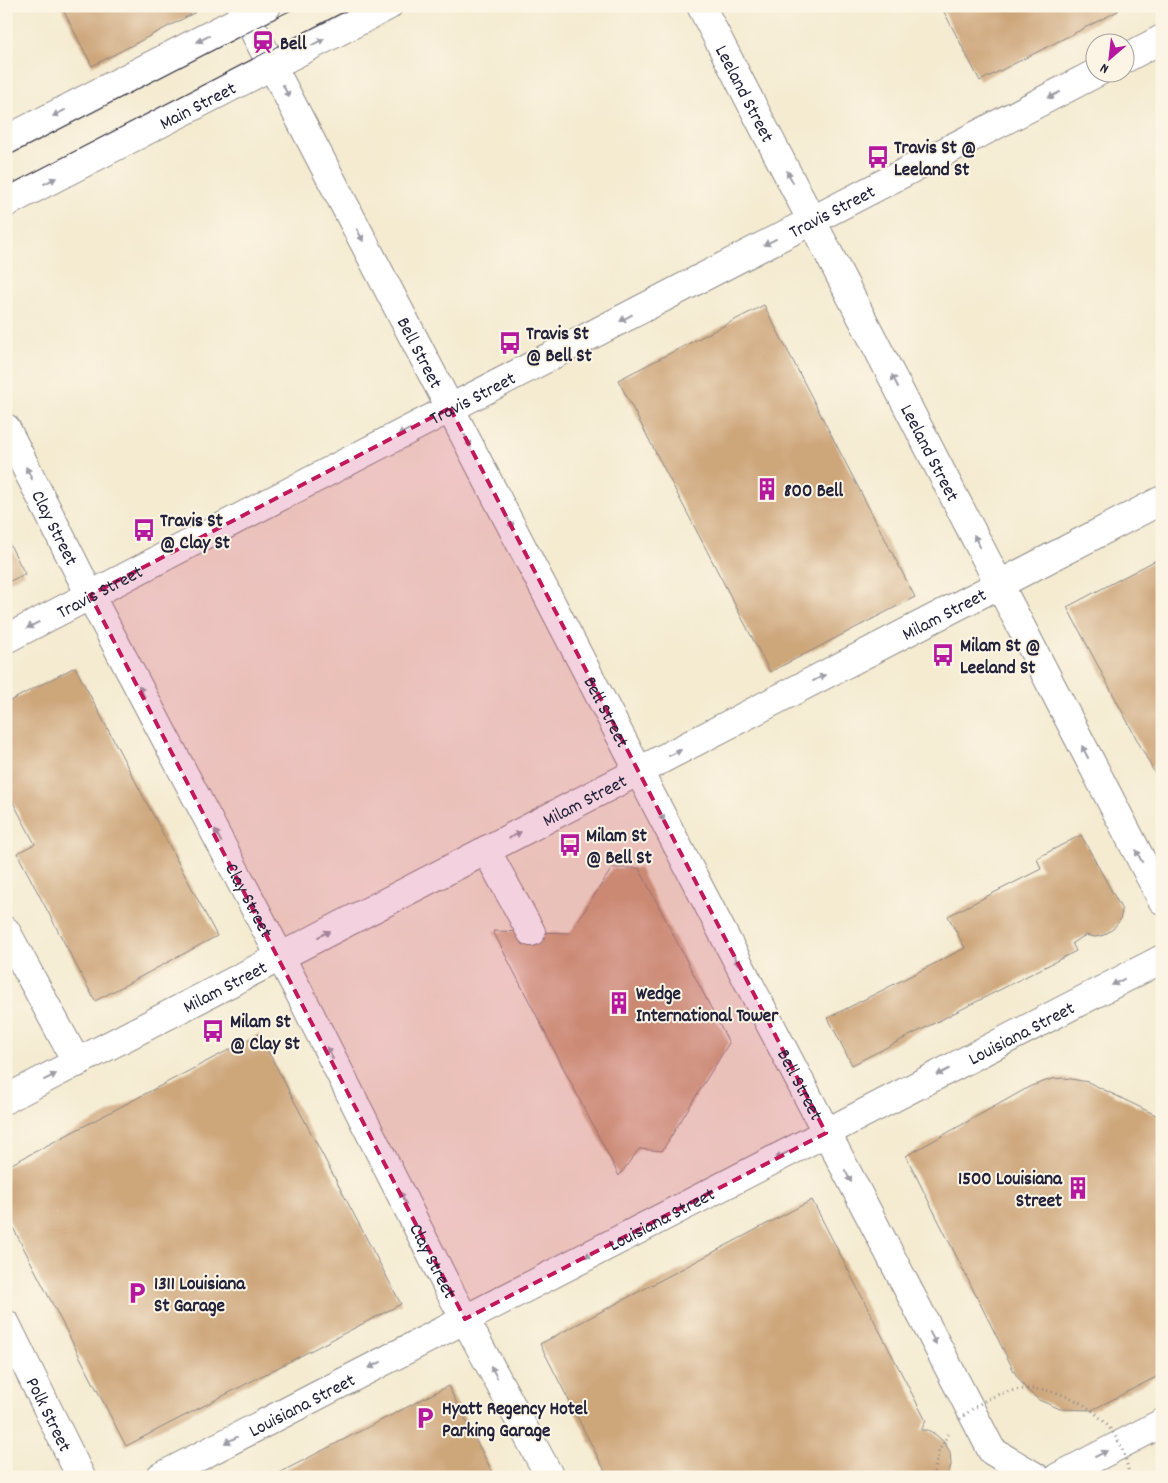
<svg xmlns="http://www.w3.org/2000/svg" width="1168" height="1483" font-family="Dekko,sans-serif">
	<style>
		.building { fill: #cda67a }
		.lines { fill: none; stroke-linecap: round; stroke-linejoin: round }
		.minor-casing { stroke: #8b8686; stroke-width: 30 }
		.major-casing { stroke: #8b8686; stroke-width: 30 }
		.path { stroke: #8b8686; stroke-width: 3; stroke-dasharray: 1 4; stroke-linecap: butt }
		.minor { stroke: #fff; stroke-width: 28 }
		.major { stroke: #fff; stroke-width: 28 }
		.tram { stroke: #22223b; stroke-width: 1 }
		.path-bridge { stroke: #8b8686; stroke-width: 3; stroke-dasharray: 1 4; stroke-linecap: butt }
		.oneway { fill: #9c9ca7 }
		.marked { fill: #c2185b; fill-opacity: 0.2; stroke: #c2185b; stroke-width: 4; stroke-dasharray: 10 6; stroke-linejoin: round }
		.labels { text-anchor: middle; stroke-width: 4; stroke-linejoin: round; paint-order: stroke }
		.poi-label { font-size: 19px; font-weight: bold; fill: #22223b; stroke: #fcf5e5; text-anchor: start }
		.street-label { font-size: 19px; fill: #22223b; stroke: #fcf5e5 }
	</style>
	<rect width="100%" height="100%" fill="#fcf5e5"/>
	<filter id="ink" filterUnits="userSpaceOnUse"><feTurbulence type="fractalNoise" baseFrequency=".02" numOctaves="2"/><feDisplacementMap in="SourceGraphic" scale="10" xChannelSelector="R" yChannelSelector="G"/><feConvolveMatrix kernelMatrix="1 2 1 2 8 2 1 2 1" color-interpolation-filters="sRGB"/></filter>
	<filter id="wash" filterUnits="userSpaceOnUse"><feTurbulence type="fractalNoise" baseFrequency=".0096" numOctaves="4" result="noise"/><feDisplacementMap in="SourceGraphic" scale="20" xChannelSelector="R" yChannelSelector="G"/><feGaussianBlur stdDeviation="1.12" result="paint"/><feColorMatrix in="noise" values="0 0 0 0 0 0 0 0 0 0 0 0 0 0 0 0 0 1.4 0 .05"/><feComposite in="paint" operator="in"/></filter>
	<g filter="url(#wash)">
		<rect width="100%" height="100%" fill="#f4ebd1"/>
		<g id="blocks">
			<g class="building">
				<polygon points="61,6 193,6 196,12 92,66"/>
				<polygon points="941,6 1116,6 1118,11 980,81"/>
				<polygon points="764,305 915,597 770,672 618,380"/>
				<polygon points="6,537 25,574 6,583"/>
				<polygon points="1162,557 1162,787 1067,607"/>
				<polygon points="75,667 217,936 95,1001 17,853 35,844 6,789 6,703"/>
				<polygon points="1081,835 1122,910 1120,920 1113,929 1104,935 1095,937 1086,935 1072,943 1076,951 852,1065 828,1018 965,948 948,916 1041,869 1037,858"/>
				<polygon points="612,868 639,868 729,1043 662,1151 639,1149 619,1176 493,931 570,933"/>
				<polygon points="259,1034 401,1304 126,1446 6,1214 6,1167"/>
				<polygon points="1065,1078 1088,1082 1162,1118 1162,1374 1092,1410 1060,1409 1039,1400 1026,1389 1015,1373 906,1156 1031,1086 1052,1079"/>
				<polygon points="812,1200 926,1421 921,1430 928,1430 936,1435 944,1442 950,1452 951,1465 947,1477 608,1477 540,1344"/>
				<polygon points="448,1386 495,1477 271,1477"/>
			</g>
		</g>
	</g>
	<g filter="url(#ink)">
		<use href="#blocks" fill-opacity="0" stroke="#8b8686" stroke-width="1"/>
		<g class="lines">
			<defs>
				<g id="minor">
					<path id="s1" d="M 241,6 L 992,1451 L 1036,1477"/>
					<path id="s2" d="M 701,6 L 1162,900"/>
					<polyline points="486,850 531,932"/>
					<polyline points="6,931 77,1063"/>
				</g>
				<g id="major">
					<polyline points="1126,58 1162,39"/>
					<polyline points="6,140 267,6"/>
					<path id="s3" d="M 6,203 L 388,6"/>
					<path id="s4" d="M 6,428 L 90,595 L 301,996 L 447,1286 L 550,1477"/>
					<path id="s5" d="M 6,639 L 1098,72"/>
					<path id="s6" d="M 6,1099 L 1162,500"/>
					<path id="s7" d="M 6,1324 L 81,1477"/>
					<path id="s8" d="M 160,1477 L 1162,959"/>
					<polyline points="1058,1477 1162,1423"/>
				</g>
			</defs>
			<use href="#minor" class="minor-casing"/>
			<use href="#major" class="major-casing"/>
			<polyline class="path" points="933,1477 939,1451 950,1431"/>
			<use href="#minor" class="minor"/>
			<use href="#major" class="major"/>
			<g class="tram">
				<polyline points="6,157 299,6"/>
				<polyline points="6,187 355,6"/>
			</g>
			<path class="path-bridge" d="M 960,1419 C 974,1407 988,1397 1006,1392 C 1062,1377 1124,1418 1129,1477"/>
		</g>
		<defs><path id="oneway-solid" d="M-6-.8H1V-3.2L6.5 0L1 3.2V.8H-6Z" transform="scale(1.25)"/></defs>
		<g class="oneway">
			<use href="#oneway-solid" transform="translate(203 39) rotate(153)"/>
			<use href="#oneway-solid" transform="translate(318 42) rotate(-27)"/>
			<use href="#oneway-solid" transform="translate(286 91) rotate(63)"/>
			<use href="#oneway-solid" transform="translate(1054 95) rotate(153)"/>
			<use href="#oneway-solid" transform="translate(59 113) rotate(153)"/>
			<use href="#oneway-solid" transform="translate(790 177) rotate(-118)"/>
			<use href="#oneway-solid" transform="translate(50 181) rotate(-27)"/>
			<use href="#oneway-solid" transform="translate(360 235) rotate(63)"/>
			<use href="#oneway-solid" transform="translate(770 242) rotate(153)"/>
			<use href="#oneway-solid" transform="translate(626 318) rotate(151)"/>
			<use href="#oneway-solid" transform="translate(895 381) rotate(-117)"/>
			<use href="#oneway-solid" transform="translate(404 432) rotate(153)"/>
			<use href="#oneway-solid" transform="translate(468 441) rotate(62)"/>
			<use href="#oneway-solid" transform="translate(29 473) rotate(-117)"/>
			<use href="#oneway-solid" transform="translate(510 522) rotate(62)"/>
			<use href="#oneway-solid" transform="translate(977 541) rotate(-117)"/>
			<use href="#oneway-solid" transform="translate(33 625) rotate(153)"/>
			<use href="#oneway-solid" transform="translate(819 678) rotate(-27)"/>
			<use href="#oneway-solid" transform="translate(142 692) rotate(-118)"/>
			<use href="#oneway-solid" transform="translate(1085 752) rotate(-117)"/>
			<use href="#oneway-solid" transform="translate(675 753) rotate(-27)"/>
			<use href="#oneway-solid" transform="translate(661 815) rotate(62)"/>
			<use href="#oneway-solid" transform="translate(515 835) rotate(-28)"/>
			<use href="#oneway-solid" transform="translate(218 836) rotate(-118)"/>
			<use href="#oneway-solid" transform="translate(1139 856) rotate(-117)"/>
			<use href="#oneway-solid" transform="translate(324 934) rotate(-27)"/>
			<use href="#oneway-solid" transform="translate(736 959) rotate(63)"/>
			<use href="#oneway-solid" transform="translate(1118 982) rotate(153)"/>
			<use href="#oneway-solid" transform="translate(330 1053) rotate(-117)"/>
			<use href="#oneway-solid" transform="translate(943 1072) rotate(153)"/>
			<use href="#oneway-solid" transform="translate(50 1077) rotate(-27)"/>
			<use href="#oneway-solid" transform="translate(782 1155) rotate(153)"/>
			<use href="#oneway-solid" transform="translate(848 1176) rotate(62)"/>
			<use href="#oneway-solid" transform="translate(403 1198) rotate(-117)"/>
			<use href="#oneway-solid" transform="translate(591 1254) rotate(153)"/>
			<use href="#oneway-solid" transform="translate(933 1338) rotate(62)"/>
			<use href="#oneway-solid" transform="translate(375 1365) rotate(153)"/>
			<use href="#oneway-solid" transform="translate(494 1372) rotate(-118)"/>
			<use href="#oneway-solid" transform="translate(231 1440) rotate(153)"/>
			<use href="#oneway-solid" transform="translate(1101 1454) rotate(-27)"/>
		</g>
	</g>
	<path class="marked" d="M 450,408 L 826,1133 L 465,1319 L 90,595 Z"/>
	<defs>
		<symbol id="station-bare" viewBox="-9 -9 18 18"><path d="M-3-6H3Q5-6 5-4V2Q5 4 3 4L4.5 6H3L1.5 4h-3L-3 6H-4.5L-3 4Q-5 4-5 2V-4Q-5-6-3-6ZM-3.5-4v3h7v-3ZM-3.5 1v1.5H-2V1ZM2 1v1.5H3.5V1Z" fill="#b5179e" stroke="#fcf5e5" stroke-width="2.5" paint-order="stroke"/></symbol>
		<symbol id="bus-bare" viewBox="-9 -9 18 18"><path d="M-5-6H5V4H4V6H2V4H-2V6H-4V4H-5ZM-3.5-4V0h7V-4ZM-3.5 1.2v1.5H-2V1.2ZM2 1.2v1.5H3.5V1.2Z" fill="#b5179e" stroke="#fcf5e5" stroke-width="2.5" paint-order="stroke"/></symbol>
		<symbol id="building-bare" viewBox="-9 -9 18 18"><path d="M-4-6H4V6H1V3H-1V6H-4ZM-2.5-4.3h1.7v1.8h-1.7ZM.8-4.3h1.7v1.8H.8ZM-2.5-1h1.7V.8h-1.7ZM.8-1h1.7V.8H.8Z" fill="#b5179e" stroke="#fcf5e5" stroke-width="2.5" paint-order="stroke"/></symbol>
		<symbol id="parking-bare" viewBox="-9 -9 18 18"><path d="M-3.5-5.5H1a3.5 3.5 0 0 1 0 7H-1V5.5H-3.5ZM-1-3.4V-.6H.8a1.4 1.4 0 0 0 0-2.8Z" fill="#b5179e" stroke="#fcf5e5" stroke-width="2.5" paint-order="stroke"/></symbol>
	</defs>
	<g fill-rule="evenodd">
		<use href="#station-bare" x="247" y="26" width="32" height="32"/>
		<use href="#bus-bare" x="862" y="141" width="32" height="32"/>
		<use href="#bus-bare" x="494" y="327" width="32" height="32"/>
		<use href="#building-bare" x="751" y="473" width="32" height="32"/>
		<use href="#bus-bare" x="128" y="514" width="32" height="32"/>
		<use href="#bus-bare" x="927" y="639" width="32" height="32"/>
		<use href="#bus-bare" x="554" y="829" width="32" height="32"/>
		<use href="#building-bare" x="603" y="987" width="32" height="32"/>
		<use href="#bus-bare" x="197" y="1015" width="32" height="32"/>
		<use href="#building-bare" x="1062" y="1172" width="32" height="32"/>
		<use href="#parking-bare" x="121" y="1277" width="32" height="32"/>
		<use href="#parking-bare" x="409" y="1402" width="32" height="32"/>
	</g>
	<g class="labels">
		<g class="poi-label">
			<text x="280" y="49">Bell</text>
			<text x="894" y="153">Travis St @<tspan x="894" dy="22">Leeland St</tspan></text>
			<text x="526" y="339">Travis St<tspan x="526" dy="22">@ Bell St</tspan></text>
			<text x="784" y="496">800 Bell</text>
			<text x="160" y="526">Travis St<tspan x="160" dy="22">@ Clay St</tspan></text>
			<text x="960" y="651">Milam St @<tspan x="960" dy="22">Leeland St</tspan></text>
			<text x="586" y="841">Milam St<tspan x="586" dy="22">@ Bell St</tspan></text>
			<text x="636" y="999">Wedge<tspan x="636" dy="22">International Tower</tspan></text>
			<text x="230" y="1027">Milam St<tspan x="230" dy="22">@ Clay St</tspan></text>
			<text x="1062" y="1184" text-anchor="end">1500 Louisiana<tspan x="1062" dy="22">Street</tspan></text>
			<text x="154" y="1289">1311 Louisiana<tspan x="154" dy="22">St Garage</tspan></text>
			<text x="442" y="1414">Hyatt Regency Hotel<tspan x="442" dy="22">Parking Garage</tspan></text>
		</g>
		<g class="street-label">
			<text dy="7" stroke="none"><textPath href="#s2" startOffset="98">Leeland Street</textPath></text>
			<text dy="7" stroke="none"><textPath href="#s3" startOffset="215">Main Street</textPath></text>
			<text dy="7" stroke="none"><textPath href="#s5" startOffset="930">Travis Street</textPath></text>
			<text dy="7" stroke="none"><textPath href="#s1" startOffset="390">Bell Street</textPath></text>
			<text dy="7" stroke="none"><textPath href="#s5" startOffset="525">Travis Street</textPath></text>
			<text dy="7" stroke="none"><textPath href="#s2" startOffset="502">Leeland Street</textPath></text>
			<text dy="7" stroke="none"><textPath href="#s4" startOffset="111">Clay Street</textPath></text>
			<text dy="7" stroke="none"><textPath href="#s5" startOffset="105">Travis Street</textPath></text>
			<text dy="7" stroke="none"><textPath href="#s6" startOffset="1056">Milam Street</textPath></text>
			<text dy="7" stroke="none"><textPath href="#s1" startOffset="795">Bell Street</textPath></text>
			<text dy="7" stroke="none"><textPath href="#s6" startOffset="651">Milam Street</textPath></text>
			<text dy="7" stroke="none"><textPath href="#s4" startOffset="531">Clay Street</textPath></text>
			<text dy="7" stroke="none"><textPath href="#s6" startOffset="246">Milam Street</textPath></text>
			<text dy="7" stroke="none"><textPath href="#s8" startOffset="969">Louisiana Street</textPath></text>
			<text dy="7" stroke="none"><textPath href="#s1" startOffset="1215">Bell Street</textPath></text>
			<text dy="7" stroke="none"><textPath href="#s8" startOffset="564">Louisiana Street</textPath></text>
			<text dy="7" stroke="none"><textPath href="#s4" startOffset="936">Clay Street</textPath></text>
			<text dy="7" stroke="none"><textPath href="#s8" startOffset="159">Louisiana Street</textPath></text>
			<text dy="7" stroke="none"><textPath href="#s7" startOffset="100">Polk Street</textPath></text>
		</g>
	</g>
	<rect width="1168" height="1483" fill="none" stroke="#fcf5e5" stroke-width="25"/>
	<g transform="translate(1110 58) rotate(208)"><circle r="24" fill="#fcf5e5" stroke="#a5a1a1"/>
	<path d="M0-4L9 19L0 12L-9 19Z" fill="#b5179e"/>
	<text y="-8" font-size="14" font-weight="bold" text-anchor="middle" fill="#22223b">N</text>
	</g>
</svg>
